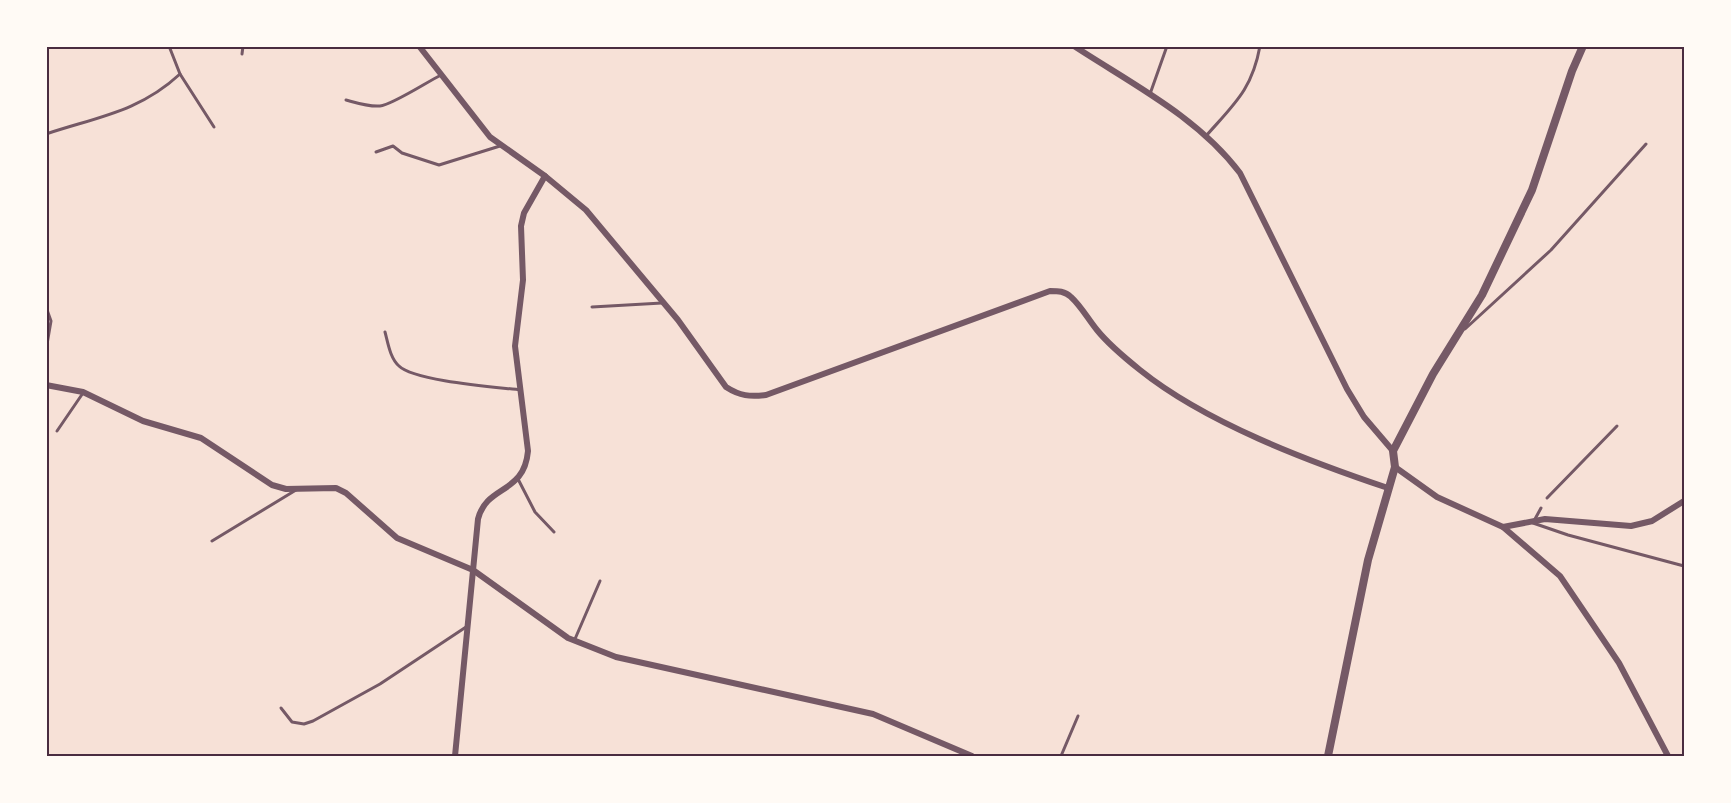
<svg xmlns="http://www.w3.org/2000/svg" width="1731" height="803" font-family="'Noto Sans',sans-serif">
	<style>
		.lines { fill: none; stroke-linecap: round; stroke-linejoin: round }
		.service { stroke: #755966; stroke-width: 3 }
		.minor { stroke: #755966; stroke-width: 6 }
		.tertiary { stroke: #755966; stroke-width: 8 }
		.neatline { fill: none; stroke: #4a2c40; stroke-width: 2 }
	</style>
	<rect width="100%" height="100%" fill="#f7e1d7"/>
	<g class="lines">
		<g class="service">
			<polyline points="169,46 180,74 214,127"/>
			<polyline points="242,54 243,46"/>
			<polyline points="1150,94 1167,46"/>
			<path d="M 346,100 C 357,103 369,107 380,106 C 392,105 427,82 441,75"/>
			<path d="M 46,134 C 97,117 139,112 180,74"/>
			<path d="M 1206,136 C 1234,104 1252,90 1260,46"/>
			<polyline points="376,152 393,146 402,153 439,165 500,146"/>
			<polyline points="46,307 51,321 46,350"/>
			<polyline points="592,307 662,303"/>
			<polyline points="1465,329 1551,250 1646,144"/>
			<path d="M 385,332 C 388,343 390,358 399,366 C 414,381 496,387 521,390"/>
			<polyline points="57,431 83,393"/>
			<polyline points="518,479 535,512 554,532"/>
			<polyline points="1547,498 1617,426"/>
			<polyline points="1535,519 1541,508"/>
			<polyline points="1533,523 1568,535 1684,566"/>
			<polyline points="212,541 296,490"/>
			<polyline points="575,639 600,581"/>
			<polyline points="281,708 292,722 304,724 313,721 380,684 466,627"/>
			<polyline points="1061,756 1078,716"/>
		</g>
		<g class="minor">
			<path d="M 419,46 L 490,137 L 545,176 L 586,210 L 678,320 L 726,387 C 740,396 750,397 766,395 L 1050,291 C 1058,291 1065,291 1071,297 C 1081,306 1088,319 1097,330 C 1109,345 1125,358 1140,370 C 1206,423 1308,461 1388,488"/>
			<path d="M 1074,46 C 1132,84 1198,117 1240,173 L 1347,389 L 1364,417 L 1393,451"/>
			<polyline points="46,385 83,392 143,421 201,438 272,485 286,489 336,488 346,493 397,538 473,570 568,638 616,657 873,714 972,756"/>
			<polyline points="1395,467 1437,497 1503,527 1560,576 1619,663 1668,756"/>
			<polyline points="1503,527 1545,519 1631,526 1652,521 1684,501"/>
			<path d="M 455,756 L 478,519 C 487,484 524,495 528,451 L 515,346 L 523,280 L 521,226 L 524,213 L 545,176"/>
		</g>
		<polyline class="tertiary" points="1328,756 1368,560 1395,467 1393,451 1433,374 1482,295 1532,190 1572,71 1583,46"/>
	</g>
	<rect width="1731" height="803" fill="none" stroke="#fffaf5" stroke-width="96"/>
	<rect x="48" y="48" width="1635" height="707" class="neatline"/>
</svg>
